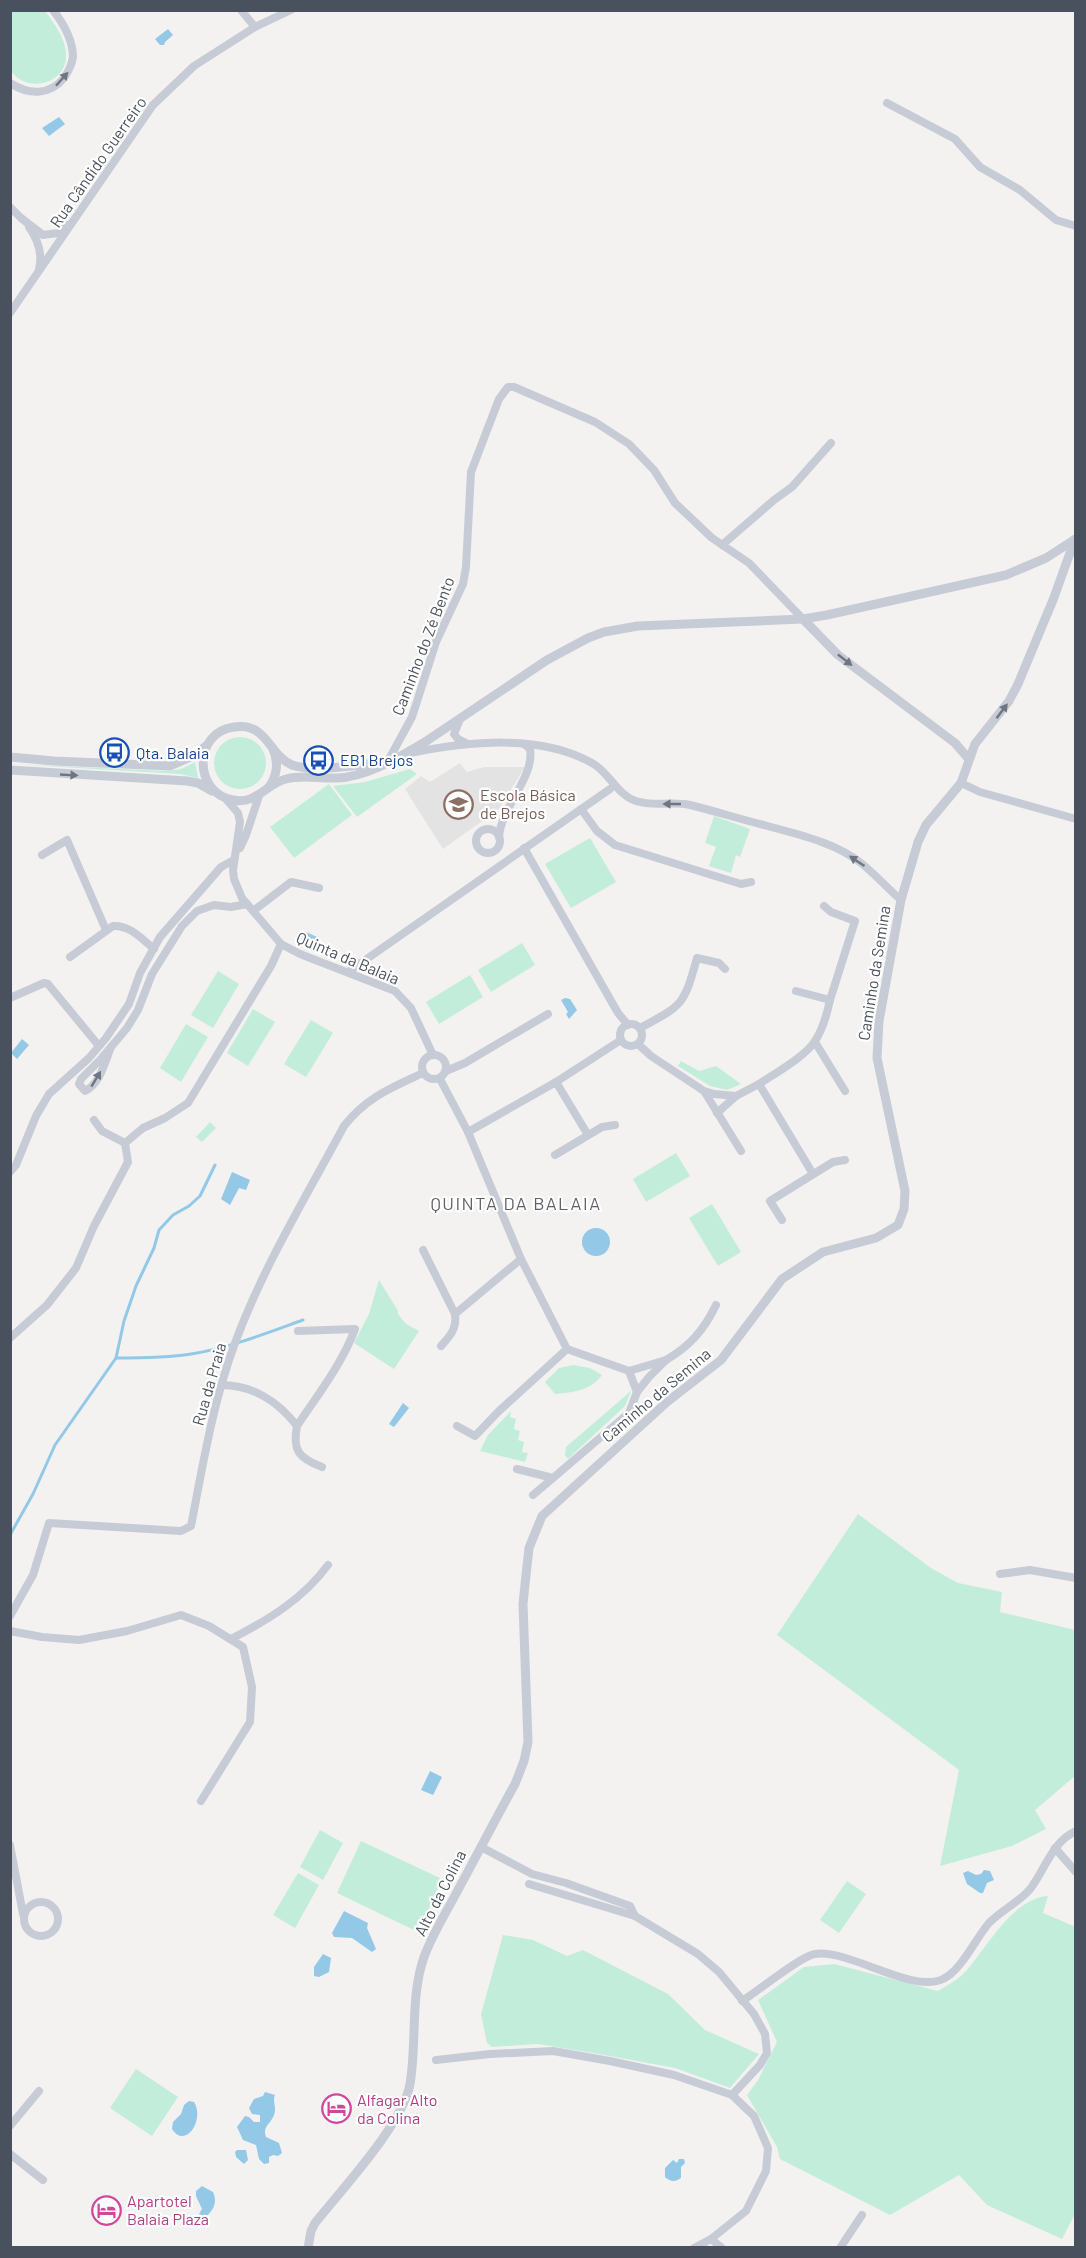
<svg xmlns="http://www.w3.org/2000/svg" width="1086" height="2258" font-family="Barlow,sans-serif">
	<style>
		.education { fill: #e4e3e3 }
		.green { fill: #c3eddb }
		.water { fill: #93c8e7 }
		.lines { fill: none; stroke-linecap: round; stroke-linejoin: round }
		.stream { stroke: #93c8e7; stroke-width: 3 }
		.minor { stroke: #c6cbd5; stroke-width: 8 }
		.tertiary { stroke: #c6cbd5; stroke-width: 9 }
		.oneway { fill: #6f7682 }
		.labels { text-anchor: middle; stroke-width: 4.5; stroke-linejoin: round; paint-order: stroke }
		.street-label { font-size: 16px; fill: #4a515e; stroke: #fff }
		.transit-label { font-size: 16px; fill: #164399; stroke: #fff; text-anchor: start }
		.education-label { font-size: 16px; fill: #785e54; stroke: #fff; text-anchor: start }
		.hotel-label { font-size: 16px; fill: #b23c85; stroke: #fff; text-anchor: start }
		.neighbourhood-label { font-size: 18px; letter-spacing: 1.5px; fill: #5e6066; stroke: #fff }
	</style>
	<rect width="100%" height="100%" fill="#f3f2f1"/>
	<polygon class="education" points="460,763 467,772 484,767 525,767 499,809 443,849 405,789 421,776 430,782"/>
	<g class="green">
		<path d="M 10,11 L 45,11 C 54,23 67,40 66,57 C 65,85 26,93 11,71 Z"/>
		<circle cx="240" cy="763" r="26"/>
		<polygon points="195,762 198,778 180,774 10,764 167,771 181,769"/>
		<polygon points="410,769 417,774 357,817 333,786 365,782"/>
		<polygon points="329,784 352,815 294,858 270,827"/>
		<polygon points="714,816 750,829 740,857 736,855 731,873 709,866 716,847 705,843"/>
		<polygon points="590,838 616,882 571,908 545,864"/>
		<polygon points="522,943 535,965 491,992 478,970"/>
		<polygon points="218,971 239,984 213,1028 191,1015"/>
		<polygon points="470,975 483,997 439,1024 426,1002"/>
		<polygon points="253,1009 275,1022 248,1066 227,1053"/>
		<polygon points="311,1020 333,1033 306,1077 284,1064"/>
		<polygon points="186,1024 208,1037 181,1082 160,1068"/>
		<polygon points="681,1061 699,1071 716,1066 741,1084 727,1090 710,1086 678,1066"/>
		<polygon points="210,1122 216,1128 202,1142 196,1137"/>
		<polygon points="676,1153 690,1176 646,1202 633,1179"/>
		<polygon points="712,1204 741,1252 718,1266 689,1218"/>
		<polygon points="379,1280 398,1311 398,1314 406,1324 419,1331 394,1369 354,1343 369,1314"/>
		<path d="M 573,1365 L 590,1368 L 602,1375 C 590,1391 574,1392 555,1394 L 545,1382 L 559,1368 Z"/>
		<polygon points="631,1391 625,1406 568,1459 565,1455 566,1447"/>
		<polygon points="511,1411 510,1417 516,1419 514,1429 520,1431 518,1440 524,1442 522,1452 528,1453 525,1462 480,1451 488,1435"/>
		<polygon points="858,1514 931,1568 958,1583 1002,1592 1000,1612 1075,1630 1075,1776 1035,1810 1046,1829 1012,1846 940,1866 959,1770 777,1635"/>
		<polygon points="320,1830 343,1843 323,1880 300,1867"/>
		<polygon points="361,1841 442,1879 418,1932 337,1893"/>
		<polygon points="298,1873 319,1885 295,1928 273,1915"/>
		<polygon points="847,1881 866,1894 839,1933 820,1920"/>
		<path d="M 1048,1896 L 1043,1913 L 1076,1927 L 1076,2212 L 1062,2239 L 987,2205 L 959,2175 L 890,2215 L 780,2159 L 777,2147 L 747,2095 L 758,2080 L 777,2042 L 758,2000 L 804,1967 L 834,1964 L 938,1991 C 947,1985 958,1980 965,1972 C 987,1948 1011,1899 1048,1896 Z"/>
		<polygon points="503,1935 533,1940 567,1956 583,1950 668,1994 705,2030 759,2054 730,2088 675,2068 599,2054 538,2044 492,2047 487,2043 481,2014"/>
		<polygon points="136,2069 178,2097 152,2136 110,2108"/>
	</g>
	<g class="water">
		<polygon points="168,29 173,35 165,42 164,45 160,45 155,39"/>
		<polygon points="59,117 65,124 49,136 42,128"/>
		<path d="M 306,932 L 317,937 L 319,942 C 311,945 303,943 300,935 Z"/>
		<polygon points="565,998 570,999 577,1010 569,1019 566,1014 568,1012 561,1000"/>
		<polygon points="22,1039 29,1045 17,1059 11,1053"/>
		<polygon points="232,1172 250,1180 246,1190 239,1188 230,1205 221,1199"/>
		<circle cx="596" cy="1242" r="14"/>
		<polygon points="403,1403 409,1408 394,1427 389,1424"/>
		<polygon points="430,1771 442,1777 433,1795 421,1790"/>
		<polygon points="984,1870 990,1871 994,1880 987,1883 983,1893 980,1893 967,1884 963,1873 968,1871 976,1875 981,1874"/>
		<polygon points="344,1911 368,1923 367,1928 376,1949 372,1952 352,1938 334,1937 332,1933"/>
		<polygon points="323,1954 331,1958 329,1972 319,1977 314,1976 314,1967"/>
		<path d="M 265,2092 L 275,2095 C 272,2102 277,2107 274,2115 C 271,2124 262,2126 266,2137 L 279,2143 L 282,2153 L 278,2156 L 273,2155 L 269,2157 L 269,2163 L 264,2164 L 259,2159 L 256,2145 L 243,2140 L 237,2127 L 245,2116 L 249,2117 L 254,2122 L 260,2122 L 260,2115 L 252,2114 L 249,2108 L 254,2099 L 263,2096 Z"/>
		<path d="M 189,2101 L 194,2102 C 205,2119 186,2150 172,2129 L 173,2122 L 181,2114 L 184,2105 Z"/>
		<polygon points="237,2150 246,2150 248,2160 244,2164 236,2157 235,2152"/>
		<path d="M 679,2159 L 684,2159 L 685,2163 L 681,2167 L 681,2178 C 675,2182 671,2182 665,2177 L 665,2168 L 673,2160 L 677,2163 Z"/>
		<path d="M 202,2186 L 213,2192 C 218,2204 213,2210 204,2219 L 199,2214 L 202,2209 L 196,2196 L 196,2191 Z"/>
	</g>
	<g class="lines">
		<g class="stream">
			<polyline points="116,1358 124,1321 136,1286 154,1248 159,1230 173,1215 189,1206 200,1196 215,1165"/>
			<path d="M 10,1535 L 33,1494 L 55,1445 L 116,1358 C 141,1358 166,1358 191,1354 C 229,1348 267,1333 303,1320"/>
		</g>
		<g class="minor">
			<polyline points="241,10 255,27"/>
			<path d="M 10,83 C 29,95 49,96 64,78 C 68,72 72,64 73,57 C 73,40 63,23 53,10"/>
			<polyline points="887,103 955,139 980,167 1020,190 1056,220 1076,226"/>
			<polyline points="10,207 21,218 43,235 58,233 68,225"/>
			<path d="M 29,227 C 38,240 43,254 39,269"/>
			<polyline points="10,313 153,105 194,66 255,27 291,10"/>
			<polyline points="722,545 774,500 792,487 831,443"/>
			<polyline points="460,719 454,734 458,739 466,743"/>
			<path d="M 410,753 C 466,742 539,733 592,763 C 609,772 617,795 636,801 C 653,807 672,801 690,805 C 715,811 739,819 764,825 C 796,834 835,842 861,863 C 875,874 887,888 901,900"/>
			<polyline points="388,761 412,717 436,642 463,584 466,567 471,472 499,399 508,387 514,387 595,422 629,444 654,470 675,503 712,538 749,563 803,619"/>
			<polyline points="961,783 980,792 1076,819"/>
			<polyline points="225,798 238,813 240,822 233,870 234,879 242,898 253,911 281,944 300,954 395,991 411,1008 433,1055"/>
			<polyline points="581,809 597,831 615,845 741,884 751,882"/>
			<circle cx="488" cy="841" r="12"/>
			<path d="M 499,837 C 501,807 535,777 530,749 L 524,744"/>
			<polyline points="240,848 246,835 259,796"/>
			<polyline points="524,848 618,1013 628,1025"/>
			<polyline points="42,855 67,840 106,930"/>
			<polyline points="824,906 831,912 855,921 830,1000"/>
			<polyline points="253,911 291,882 319,888"/>
			<path d="M 70,957 L 113,926 C 130,925 142,939 154,949"/>
			<polyline points="348,972 610,789"/>
			<polyline points="10,998 44,983 48,984 99,1046"/>
			<circle cx="631" cy="1035" r="11"/>
			<path d="M 640,1028 C 683,1005 684,1005 697,958 L 719,963 L 725,969"/>
			<polyline points="815,1042 845,1091"/>
			<polyline points="638,1044 651,1056 704,1091 741,1151"/>
			<path d="M 111,1047 C 105,1062 100,1084 85,1091 L 79,1084 L 81,1079 L 100,1060 L 127,1028 L 138,1010 L 152,974 L 182,926 L 197,911 L 214,905 L 231,907 L 247,904"/>
			<circle cx="434" cy="1067" r="12"/>
			<polyline points="446,1071 465,1063 548,1014"/>
			<polyline points="440,1079 468,1132 521,1259 567,1349 629,1371 637,1392 629,1413 553,1478 517,1469"/>
			<polyline points="556,1082 588,1135"/>
			<path d="M 759,1084 C 774,1074 806,1056 815,1041 C 823,1029 827,1014 830,1000 L 796,991"/>
			<polyline points="704,1091 714,1094 736,1096"/>
			<polyline points="717,1113 736,1096 759,1084 813,1174"/>
			<polyline points="94,1120 102,1131 125,1143"/>
			<polyline points="468,1132 556,1082 621,1040"/>
			<polyline points="555,1155 602,1127 615,1125"/>
			<polyline points="10,1172 16,1165 36,1116 49,1094 89,1058 106,1038 129,1004 140,973 160,937 221,867 234,860"/>
			<polyline points="782,1220 770,1201 833,1162 845,1160"/>
			<polyline points="423,1250 455,1314 521,1259"/>
			<polyline points="10,1338 47,1305 76,1268 94,1226 128,1162 125,1143 143,1128 165,1118 188,1103 271,966 281,944"/>
			<path d="M 441,1346 C 450,1336 457,1329 455,1314"/>
			<path d="M 666,1360 C 690,1346 704,1330 716,1305"/>
			<polyline points="629,1371 666,1360 649,1377 637,1392"/>
			<path d="M 221,1385 C 252,1385 278,1401 297,1426 C 317,1396 342,1364 355,1329 L 298,1331"/>
			<path d="M 297,1426 C 292,1451 299,1458 322,1467"/>
			<polyline points="457,1426 475,1436 499,1411 567,1349"/>
			<polyline points="533,1495 553,1478"/>
			<polyline points="1000,1574 1030,1570 1076,1578"/>
			<path d="M 10,1616 L 33,1575 L 49,1523 L 181,1531 L 191,1526 C 203,1464 213,1402 235,1343 C 263,1267 306,1197 344,1126 C 367,1097 391,1088 423,1073"/>
			<polyline points="10,1631 42,1637 79,1640 127,1631 181,1615 209,1626 243,1647 252,1687 250,1722 201,1801"/>
			<path d="M 231,1639 C 268,1620 303,1599 328,1565"/>
			<polyline points="10,1845 23,1914"/>
			<polyline points="481,1847 532,1874 566,1883 630,1906 635,1916"/>
			<polyline points="1055,1848 1076,1872"/>
			<polyline points="529,1884 635,1916 698,1954 719,1972 754,2014 765,2034 767,2053 760,2065 732,2095"/>
			<circle cx="41" cy="1919" r="17"/>
			<path d="M 742,2001 C 757,1992 802,1955 815,1954 C 850,1949 912,1994 943,1979 C 961,1971 976,1938 989,1923 C 1001,1910 1020,1902 1031,1888 C 1045,1869 1053,1841 1076,1831"/>
			<polyline points="436,2060 490,2054 553,2051 610,2061 674,2075 732,2095 754,2116 768,2148 766,2171 746,2211 711,2239 694,2248"/>
			<polyline points="10,2126 39,2091"/>
			<polyline points="10,2154 43,2180"/>
			<polyline points="711,2239 722,2248"/>
			<polyline points="840,2248 862,2215"/>
		</g>
		<g class="tertiary">
			<polyline points="803,619 838,655 955,743 968,758"/>
			<polyline points="10,757 54,761 170,766 195,755 206,746"/>
			<path d="M 388,761 C 365,764 314,773 292,765 C 268,755 268,722 234,727 C 193,732 193,793 233,800 C 256,805 266,784 286,779 C 303,774 320,779 337,778 C 367,777 399,757 425,742 L 547,660 L 588,638 L 604,632 L 638,626 L 803,619 L 827,615 L 1006,575 L 1046,558 L 1074,540"/>
			<polyline points="10,770 187,781 198,783 212,791"/>
			<path d="M 269,787 C 277,776 279,762 273,749"/>
			<path d="M 308,2248 L 311,2231 L 315,2223 C 342,2189 403,2124 410,2084 C 417,2043 410,1997 424,1957 C 433,1933 447,1911 459,1888 C 478,1853 496,1818 515,1784 L 524,1761 L 528,1742 L 523,1604 L 526,1575 L 529,1548 L 542,1516 L 667,1402 L 721,1360 L 782,1279 L 823,1252 L 876,1238 L 898,1225 L 904,1209 L 905,1191 L 877,1058 L 879,1021 L 901,900 L 918,842 L 926,825 L 961,783 L 975,744 L 1009,701 L 1018,684 L 1053,600 L 1075,539"/>
		</g>
	</g>
	<defs><path id="oneway-solid" d="M-6-.8H1V-3.2L6.5 0L1 3.2V.8H-6Z" transform="scale(1.5)"/></defs>
	<g class="oneway">
		<use href="#oneway-solid" transform="translate(62 79) rotate(-48)"/>
		<use href="#oneway-solid" transform="translate(845 660) rotate(38)"/>
		<use href="#oneway-solid" transform="translate(1002 711) rotate(-53)"/>
		<use href="#oneway-solid" transform="translate(69 775) rotate(3)"/>
		<use href="#oneway-solid" transform="translate(672 804) rotate(180)"/>
		<use href="#oneway-solid" transform="translate(857 861) rotate(-146)"/>
		<use href="#oneway-solid" transform="translate(96 1079) rotate(-59)"/>
	</g>
	<defs>
		<symbol id="bus-ring" viewBox="-11 -11 22 22"><circle r="9.5" fill="#fff" stroke="#1a4fb4" stroke-width="1.5"/><path d="M-5-6H5V4H4V6H2V4H-2V6H-4V4H-5ZM-3.5-4V0h7V-4ZM-3.5 1.2v1.5H-2V1.2ZM2 1.2v1.5H3.5V1.2Z" fill="#1a4fb4"/></symbol>
		<symbol id="school-ring" viewBox="-11 -11 22 22"><circle r="9.5" fill="#fff" stroke="#8d6e63" stroke-width="1.5"/><path d="M0-5L7-2L0 1L-7-2ZM-4 1L0 2.5L4 1V4Q0 6-4 4Z" fill="#8d6e63"/></symbol>
		<symbol id="hotel-ring" viewBox="-11 -11 22 22"><circle r="9.5" fill="#fff" stroke="#d1479c" stroke-width="1.5"/><path d="M-6-4.5h1.5V1H6V5H4.5V3h-9V5H-6ZM-4 0a1.8 1.8 0 1 1 3.6 0ZM.5 0V-2.5h3Q6-2.5 6 0Z" fill="#d1479c"/></symbol>
	</defs>
	<g fill-rule="evenodd">
		<use href="#bus-ring" x="98" y="736" width="33" height="33"/>
		<use href="#bus-ring" x="302" y="744" width="33" height="33"/>
		<use href="#school-ring" x="442" y="788" width="33" height="33"/>
		<use href="#hotel-ring" x="320" y="2092" width="33" height="33"/>
		<use href="#hotel-ring" x="90" y="2194" width="33" height="33"/>
	</g>
	<g class="labels">
		<g class="street-label">
			<text transform="translate(98 162) rotate(-55)" y="6">Rua Cândido Guerreiro</text>
			<text transform="translate(423 646) rotate(-69)" y="6">Caminho do Zé Bento</text>
			<text transform="translate(348 958) rotate(23)" y="6">Quinta da Balaia</text>
			<text transform="translate(874 973) rotate(-81)" y="6">Caminho da Semina</text>
			<text transform="translate(209 1384) rotate(-74)" y="6">Rua da Praia</text>
			<text transform="translate(656 1395) rotate(-40)" y="6">Caminho da Semina</text>
			<text transform="translate(440 1893) rotate(-63)" y="6">Alto da Colina</text>
		</g>
		<g class="transit-label">
			<text x="136" y="759">Qta. Balaia</text>
			<text x="340" y="766">EB1 Brejos</text>
		</g>
		<g class="education-label">
			<text x="480" y="801">Escola Básica<tspan x="480" dy="18">de Brejos</tspan></text>
		</g>
		<g class="hotel-label">
			<text x="357" y="2106">Alfagar Alto<tspan x="357" dy="18">da Colina</tspan></text>
			<text x="127" y="2207">Apartotel<tspan x="127" dy="18">Balaia Plaza</tspan></text>
		</g>
		<g class="neighbourhood-label">
			<text x="516" y="1210">QUINTA DA BALAIA</text>
		</g>
	</g>
	<rect width="1086" height="2258" fill="none" stroke="#4a515e" stroke-width="24"/>
</svg>
